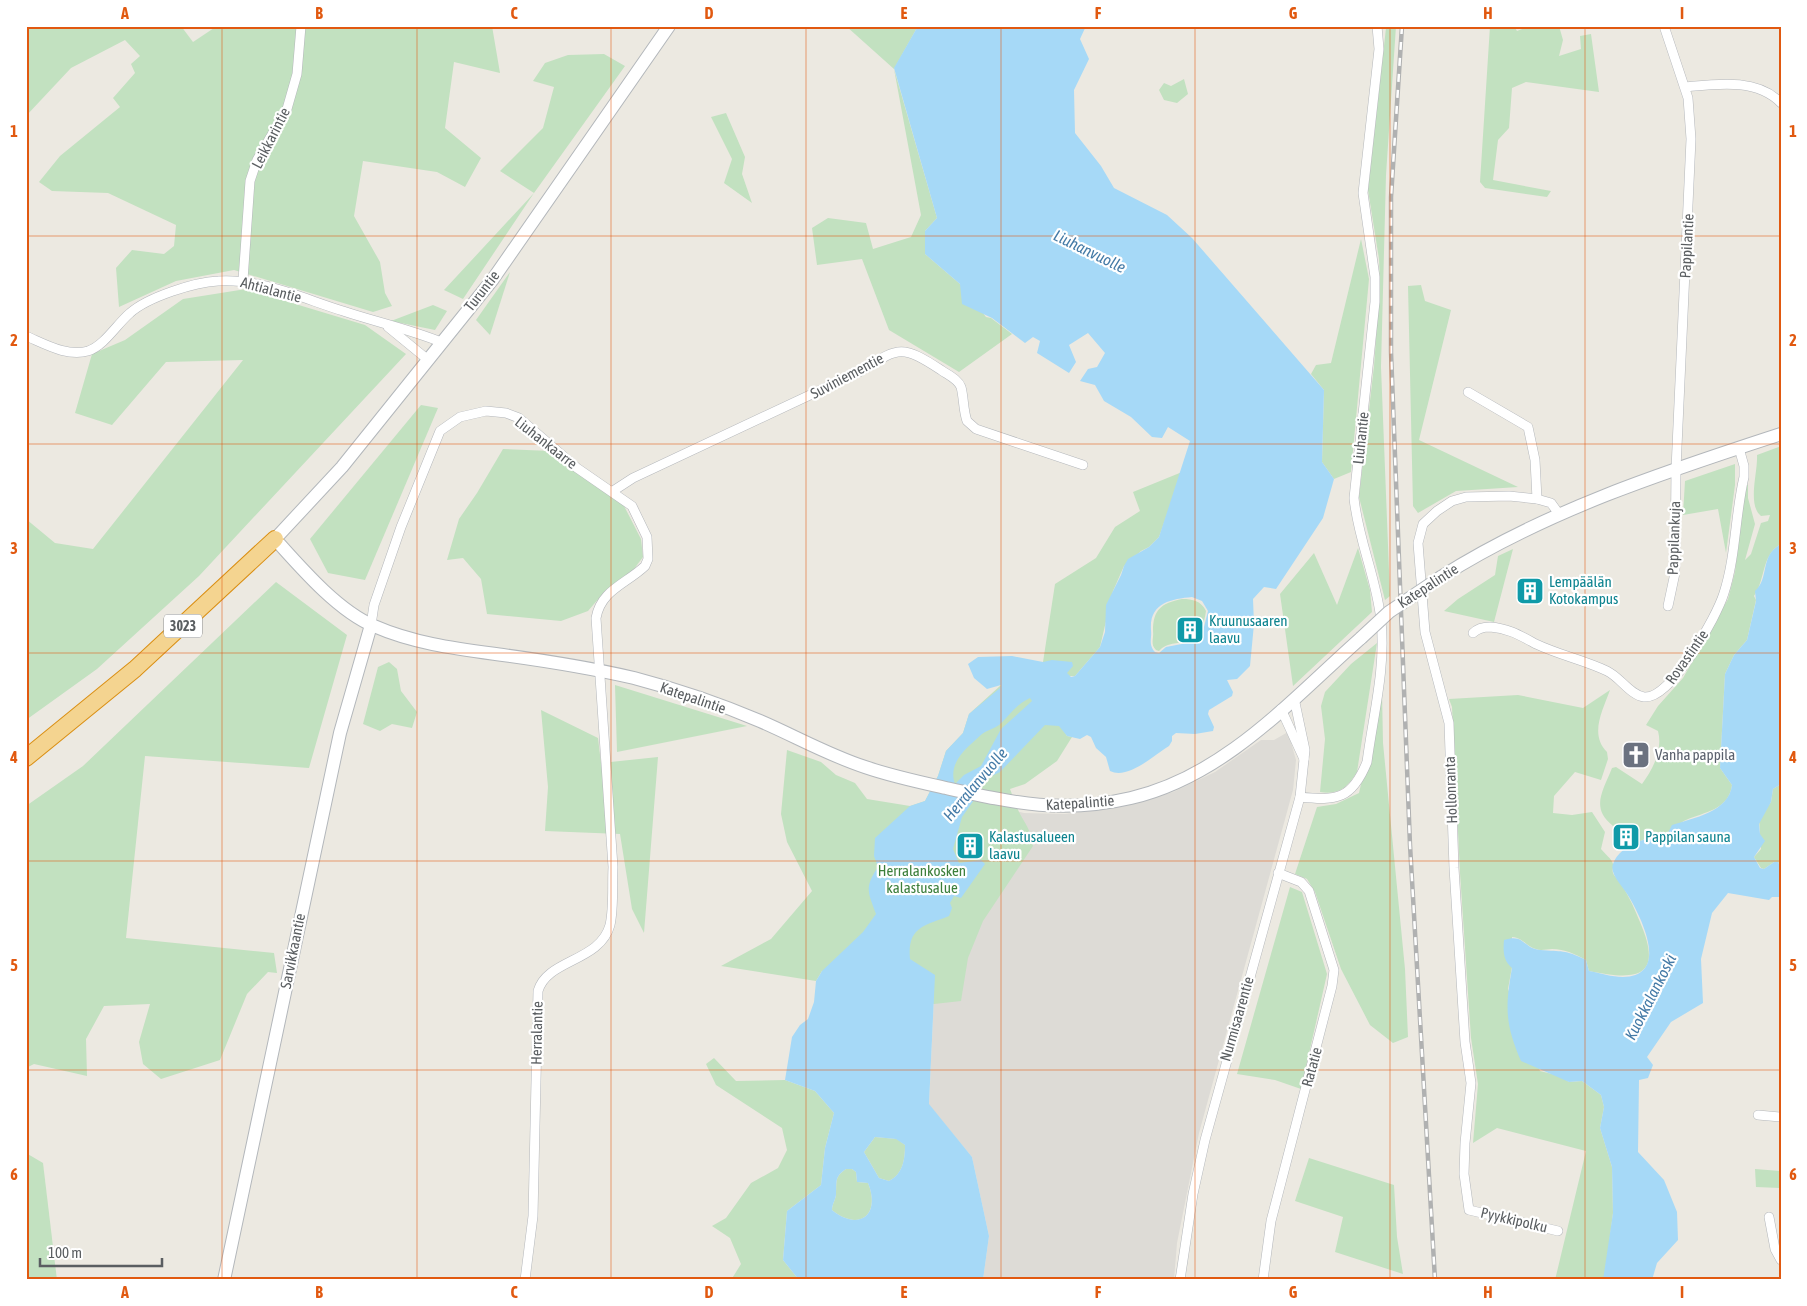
<svg xmlns="http://www.w3.org/2000/svg" width="1807" height="1306" font-family="'Asap Condensed',sans-serif">
	<style>
		.industrial { fill: #dddbd6 }
		.green { fill: #c2e1c0 }
		.water { fill: #a6d9f7; fill-rule: evenodd }
		.lines { fill: none; stroke-linecap: round; stroke-linejoin: round }
		.street-casing { stroke: #b4b7bb; stroke-width: 10 }
		.secondary-casing { stroke: #b3b7bb; stroke-width: 14 }
		.highway-casing { stroke: #da8f13; stroke-width: 18 }
		.street { stroke: #fff; stroke-width: 9 }
		.secondary { stroke: #fff; stroke-width: 12 }
		.highway { stroke: #f4d490; stroke-width: 16 }
		.rail-casing { stroke: #b0b1b1; stroke-width: 4.5 }
		.rail { stroke: #fff; stroke-width: 2.5; stroke-dasharray: 8; stroke-linecap: butt }
		.secondary-bridge-casing { stroke: #b3b7bb; stroke-width: 14; stroke-linecap: butt }
		.secondary-bridge { stroke: #fff; stroke-width: 12 }
		.grid { fill: none; stroke: #e15910; stroke-width: 1; stroke-opacity: 0.55 }
		.labels { text-anchor: middle; stroke-width: 4.5; stroke-linejoin: round; paint-order: stroke }
		.shield { fill: #fff; stroke: #8c8e90; stroke-width: 1 }
		.shield-label { font-size: 14px; font-weight: bold; fill: #5a5e61 }
		.street-label { font-size: 15px; fill: #5a5e61; stroke: #fff }
		.culture-label { font-size: 15px; fill: #0d838f; stroke: #fff; text-anchor: start }
		.worship-label { font-size: 15px; fill: #5b616d; stroke: #fff; text-anchor: start }
		.park-label { font-size: 15px; fill: #3c7f3b; stroke: #fff }
		.water-label { font-size: 16px; font-style: italic; fill: #457ba7; stroke: #fff }
		.neatline { fill: none; stroke: #e15910; stroke-width: 2 }
		.grid-label { font-size: 16px; text-anchor: middle; font-weight: bold; fill: #e15910 }
	</style>
	<rect width="100%" height="100%" fill="#ece9e1"/>
	<polygon class="industrial" points="1288,732 1296,760 1293,790 1199,1133 1177,1243 1174,1280 983,1280 989,1236 972,1157 929,1105 935,975 974,800 1024,813 1065,814 1133,804 1173,792 1215,772 1261,740 1274,740"/>
	<g class="green">
		<polygon points="26,26 181,26 193,42 217,26 492,26 500,73 454,62 445,128 481,158 465,187 437,172 363,161 354,216 380,262 385,293 392,306 373,312 234,270 176,281 119,307 116,268 132,250 164,254 174,246 176,225 108,193 52,191 39,182 60,156 120,107 113,98 135,73 131,64 140,56 125,40 71,68 26,116"/>
		<polygon points="846,26 918,26 894,69 937,218 925,231 925,254 960,284 986,317 991,318 1012,334 959,372 889,330 862,259 817,265 812,228 828,218 866,223 873,249 911,237 921,215 894,69"/>
		<polygon points="1388,26 1396,26 1386,175 1381,367 1390,596 1385,600 1359,497 1374,366 1380,284 1379,259 1368,190 1386,28"/>
		<polygon points="1490,26 1514,26 1517,31 1530,26 1559,26 1563,40 1559,56 1581,49 1580,36 1591,34 1599,92 1526,82 1512,88 1509,128 1498,140 1493,180 1551,191 1547,197 1485,188 1480,182"/>
		<polygon points="604,54 625,66 534,193 463,299 444,290 534,193 500,171 543,128 554,87 533,81 545,63 568,55"/>
		<polygon points="1184,79 1188,94 1177,103 1164,100 1159,90 1164,83 1171,86"/>
		<polygon points="726,113 745,157 742,174 752,203 724,183 732,159 711,117"/>
		<polygon points="1361,239 1369,279 1351,472 1334,479 1322,462 1324,390 1311,374 1316,365 1331,363"/>
		<polygon points="510,272 490,335 476,320"/>
		<polygon points="1421,285 1425,301 1451,310 1419,440 1518,487 1456,491 1418,513 1413,506 1408,286"/>
		<polygon points="246,289 365,325 406,354 199,576 97,669 26,720 26,519 55,543 93,549 243,360 166,362 112,425 75,413 92,354 125,340 183,299"/>
		<polygon points="433,305 447,311 435,330 391,321"/>
		<polygon points="421,405 438,408 365,580 328,573 310,539"/>
		<path d="M 1781,446 L 1781,544 C 1761,555 1766,579 1754,596 L 1756,600 L 1747,640 L 1734,655 L 1725,674 L 1720,768 L 1732,785 C 1729,810 1704,812 1686,820 C 1679,823 1673,830 1666,833 C 1656,837 1646,837 1637,843 L 1634,830 L 1623,826 L 1613,826 C 1590,808 1603,791 1612,768 L 1616,767 L 1642,784 C 1653,769 1663,750 1658,731 L 1646,725 L 1658,706 L 1683,678 L 1728,599 L 1735,572 L 1745,484 L 1748,485 L 1748,498 L 1755,524 L 1745,560 L 1751,554 L 1761,523 L 1768,521 L 1770,515 L 1761,516 C 1747,505 1758,472 1757,455 Z"/>
		<polygon points="503,449 551,451 622,502 641,539 643,557 631,573 606,590 588,611 561,621 487,614 481,579 463,558 447,560 459,519 477,493"/>
		<polygon points="1735,464 1735,485 1726,553 1718,509 1683,515 1685,481"/>
		<polygon points="1182,472 1159,537 1149,547 1141,551 1124,566 1113,591 1100,647 1075,676 1067,676 1066,673 1043,662 1055,584 1096,558 1115,527 1140,511 1133,492"/>
		<polygon points="1358,548 1370,590 1372,612 1293,686 1280,594 1314,553 1337,605"/>
		<polygon points="1513,549 1494,622 1444,611 1458,599 1495,575 1498,556"/>
		<polygon points="276,582 347,635 309,768 145,756 126,938 274,953 277,973 268,972 247,994 220,1060 161,1079 143,1064 139,1042 150,1004 104,1006 86,1039 87,1076 34,1064 26,1068 26,806 83,766"/>
		<path d="M 1182,599 C 1193,599 1201,601 1206,611 C 1199,658 1176,633 1159,651 L 1156,650 C 1150,644 1154,639 1153,631 C 1153,610 1161,603 1182,599 Z"/>
		<path d="M 1377,643 L 1357,772 C 1347,788 1339,795 1320,792 L 1325,739 L 1321,706 L 1325,692 L 1351,664 Z"/>
		<polygon points="389,662 397,669 401,691 417,712 412,728 392,724 380,731 363,724 378,667"/>
		<polygon points="615,685 747,726 617,752"/>
		<path d="M 1001,685 L 1041,694 L 1067,736 L 1072,737 L 1057,761 L 1025,784 L 1010,789 C 1013,797 1016,805 1019,812 C 1025,824 1032,831 1033,846 L 983,921 L 968,958 L 961,1001 L 934,1004 L 822,971 L 816,981 L 721,966 L 771,939 L 812,891 L 787,842 L 781,814 L 787,750 L 821,762 L 836,775 L 855,783 L 867,799 L 910,806 L 925,801 L 938,776 L 946,751 L 963,733 L 969,714 Z"/>
		<path d="M 1610,690 C 1603,710 1589,734 1607,752 L 1608,759 L 1601,780 L 1575,772 L 1554,796 L 1553,813 L 1572,815 L 1592,812 L 1605,832 L 1601,849 C 1604,853 1612,859 1613,864 C 1614,869 1611,870 1614,875 C 1626,889 1633,905 1640,922 C 1664,978 1637,981 1589,971 L 1586,960 C 1575,954 1565,949 1552,949 C 1547,949 1541,951 1536,949 C 1526,946 1523,938 1512,937 L 1512,967 L 1508,989 L 1540,1071 L 1560,1076 L 1569,1082 L 1582,1081 L 1601,1095 L 1604,1107 L 1600,1128 L 1612,1167 L 1613,1213 L 1605,1276 L 1603,1280 L 1555,1280 L 1586,1151 L 1497,1128 L 1473,1143 L 1478,1084 L 1471,1038 L 1460,873 L 1452,707 L 1449,699 L 1518,695 L 1583,708 Z"/>
		<polygon points="1382,692 1383,743 1405,969 1408,1037 1393,1043 1370,1025 1341,969 1315,892 1307,879 1295,874 1317,807 1336,804 1359,793"/>
		<polygon points="541,710 598,738 601,763 658,757 644,933 632,909 620,834 545,831 548,787"/>
		<polygon points="1781,784 1781,868 1778,862 1774,862 1764,869 1761,868 1754,857 1761,849 1759,819 1771,802 1773,789"/>
		<polygon points="1290,887 1302,892 1327,974 1301,1089 1275,1080 1237,1074"/>
		<polygon points="714,1058 736,1081 785,1080 815,1091 834,1113 825,1148 821,1185 787,1211 783,1260 799,1280 731,1280 741,1264 730,1238 712,1226 726,1218 751,1183 778,1168 787,1150 782,1128 716,1085 706,1064"/>
		<path d="M 875,1137 L 897,1139 L 905,1145 C 905,1159 903,1174 889,1181 L 879,1178 L 864,1152 Z"/>
		<polygon points="26,1153 43,1163 57,1280 26,1280"/>
		<polygon points="1309,1158 1394,1185 1397,1237 1403,1274 1335,1252 1343,1217 1295,1201"/>
		<path d="M 846,1169 L 852,1169 L 856,1172 L 857,1182 L 868,1183 C 881,1215 859,1232 832,1210 C 832,1204 836,1199 836,1194 C 837,1182 834,1177 846,1169 Z"/>
		<polygon points="1755,1169 1781,1171 1781,1188 1756,1187"/>
	</g>
	<g class="water">
		<path d="M 918,26 L 1086,26 L 1080,39 L 1089,59 L 1074,90 L 1075,133 L 1101,166 L 1114,188 L 1167,215 L 1192,238 L 1324,390 L 1322,462 L 1334,479 L 1323,518 L 1276,589 L 1264,587 L 1253,599 L 1254,624 L 1250,666 L 1237,679 L 1227,680 L 1233,692 L 1232,696 L 1209,710 L 1208,714 L 1214,727 L 1213,731 L 1195,734 L 1176,733 L 1172,736 L 1172,741 L 1169,746 C 1154,755 1128,780 1110,771 L 1106,757 L 1096,748 L 1091,737 L 1087,735 L 1080,739 L 1067,736 L 1059,726 L 1045,725 L 1000,772 L 990,777 L 977,790 L 974,800 L 962,817 L 953,849 L 959,863 L 981,860 L 985,864 L 961,898 L 954,896 L 950,903 L 952,908 L 949,916 C 924,926 907,927 910,959 L 935,975 L 929,1104 L 972,1157 L 989,1236 L 983,1280 L 799,1280 L 783,1260 L 787,1211 L 821,1185 L 825,1148 L 834,1113 L 815,1091 L 785,1080 L 792,1037 L 800,1025 L 808,1019 L 814,1002 L 816,981 L 822,971 L 863,932 L 876,914 C 868,892 864,888 878,867 L 874,856 L 875,838 L 910,806 L 925,801 L 938,776 L 946,751 L 963,733 L 969,714 L 1000,688 L 1001,685 L 987,689 L 974,678 L 968,664 L 978,657 L 1012,656 L 1043,662 L 1052,660 L 1072,662 L 1073,666 L 1067,673 L 1071,677 L 1075,676 L 1100,647 L 1105,632 L 1106,605 L 1121,575 L 1124,566 L 1128,559 L 1149,547 L 1159,537 L 1190,441 L 1168,427 L 1162,438 L 1152,437 L 1131,417 L 1104,401 L 1095,385 L 1080,381 L 1088,369 L 1097,367 L 1105,353 L 1088,333 L 1069,345 L 1076,362 L 1069,373 L 1037,353 L 1040,341 L 1033,337 L 1025,343 L 992,318 L 962,304 L 960,284 L 925,254 L 925,231 L 937,218 L 894,68 ZM 1192,597 L 1202,601 L 1208,611 L 1202,635 L 1192,642 L 1166,647 L 1159,653 L 1155,652 C 1148,644 1152,639 1151,630 C 1149,603 1171,599 1192,597 ZM 1030,698 L 1032,701 L 1001,729 L 981,766 L 964,775 L 955,784 C 947,762 968,747 982,734 C 987,730 994,729 999,725 C 1011,714 1015,705 1030,698 ZM 875,1137 L 896,1139 L 905,1145 C 905,1159 903,1174 889,1181 L 879,1178 L 864,1152 ZM 846,1169 L 852,1169 L 856,1172 L 857,1182 L 868,1183 C 881,1215 859,1232 832,1210 C 832,1204 836,1199 836,1194 C 837,1182 834,1177 846,1169 Z"/>
		<path d="M 1781,544 L 1781,784 L 1773,789 L 1771,802 L 1759,824 L 1760,834 L 1765,841 L 1754,857 L 1760,868 L 1764,869 L 1774,862 L 1778,862 L 1781,868 L 1781,897 L 1772,897 L 1769,900 L 1728,893 L 1712,913 L 1701,959 L 1703,1003 L 1671,1022 L 1647,1057 L 1653,1065 L 1648,1078 L 1639,1080 L 1638,1152 L 1664,1180 L 1677,1212 L 1678,1240 L 1657,1263 L 1652,1280 L 1603,1280 L 1613,1213 L 1612,1167 L 1600,1128 L 1604,1107 L 1601,1095 L 1582,1081 L 1569,1082 L 1521,1061 C 1505,1024 1505,1007 1512,968 C 1503,961 1503,950 1504,940 C 1525,933 1522,948 1540,950 C 1562,952 1564,949 1586,960 L 1589,971 C 1600,973 1612,977 1623,977 C 1670,976 1642,919 1629,897 C 1624,888 1609,874 1613,864 C 1621,843 1649,838 1668,833 L 1672,825 C 1693,818 1729,812 1732,785 L 1720,768 L 1725,674 L 1734,655 L 1747,640 L 1756,601 L 1755,591 C 1770,578 1759,556 1781,544 Z"/>
	</g>
	<g class="lines">
		<defs>
			<g id="street">
				<polyline points="1664,26 1688,98 1691,139 1676,469 1675,573 1668,606"/>
				<path d="M 1685,87 C 1717,84 1757,78 1781,103"/>
				<polyline points="243,280 250,181 257,160 287,109 297,74 301,26"/>
				<polyline points="388,327 427,359"/>
				<path d="M 26,336 C 45,344 67,357 88,351 C 104,346 117,324 130,313 C 148,297 195,282 218,281 C 260,278 304,299 343,311 C 376,322 409,329 441,342"/>
				<polyline points="1468,392 1528,427 1535,460 1537,499"/>
				<path d="M 613,491 L 633,478 L 859,372 C 898,348 900,343 941,370 C 948,375 958,379 961,387 C 964,398 963,410 967,421 L 976,429 L 1083,465"/>
				<path d="M 371,625 L 374,605 L 401,527 L 440,431 L 460,417 L 486,411 L 506,413 L 519,418 L 577,468 L 632,506 L 647,537 L 648,559 L 645,566 C 626,584 601,590 596,618 L 613,867 C 612,886 614,907 610,925 C 600,962 547,959 538,991 L 533,1216 L 525,1280"/>
				<path d="M 1473,633 C 1478,628 1483,627 1490,627 C 1508,628 1521,636 1536,644 C 1559,655 1584,660 1607,671 C 1620,677 1630,695 1644,697 C 1671,700 1717,616 1724,593 C 1736,556 1735,515 1744,477 L 1744,466 L 1739,448"/>
				<polyline points="1281,709 1304,759"/>
				<path d="M 1300,797 C 1337,801 1352,799 1367,762 C 1373,716 1386,668 1381,621 C 1377,579 1358,540 1354,498 L 1375,302 L 1375,277 L 1363,193 L 1379,49 L 1377,26"/>
				<polyline points="1758,1115 1781,1117"/>
				<polyline points="1769,1217 1775,1249 1781,1260"/>
				<polyline points="1558,1231 1469,1210 1464,1174 1465,1143 1471,1083 1465,1042 1454,868 1449,723 1425,632 1418,543 1423,524 1437,511 1452,501 1466,497 1509,496 1537,499 1551,503 1559,514"/>
				<polyline points="1180,1280 1193,1194 1205,1140 1300,797 1305,750 1294,698"/>
				<polyline points="1263,1280 1271,1221 1332,986 1334,970 1309,891 1301,882 1278,873"/>
			</g>
			<g id="secondary">
				<path d="M 669,26 L 493,279 L 342,467 L 275,539 C 301,568 338,611 374,626 C 415,644 459,649 503,655 C 547,661 591,668 634,678 C 676,689 720,704 760,721 C 795,736 828,755 865,767 C 891,776 919,782 946,788 C 1014,803 1062,814 1131,798 C 1225,776 1291,700 1361,638"/>
				<path d="M 1441,577 C 1545,511 1664,472 1781,434"/>
				<polyline points="224,1280 340,733 371,625"/>
			</g>
			<polyline id="highway" points="26,758 135,669 275,539"/>
		</defs>
		<use href="#street" class="street-casing"/>
		<use href="#secondary" class="secondary-casing"/>
		<use href="#highway" class="highway-casing"/>
		<use href="#street" class="street"/>
		<use href="#secondary" class="secondary"/>
		<use href="#highway" class="highway"/>
		<defs>
			<polyline id="rail" points="1402,26 1391,197 1391,352 1410,845 1435,1280"/>
		</defs>
		<use href="#rail" class="rail-casing"/>
		<use href="#rail" class="rail"/>
		<defs>
			<polyline id="secondary-bridge" points="1361,638 1389,612 1441,577"/>
		</defs>
		<use href="#secondary-bridge" class="secondary-bridge-casing"/>
		<use href="#secondary-bridge" class="secondary-bridge"/>
	</g>
	<path class="grid" d="M 222,26 L 222,1280M 417,26 L 417,1280M 611,26 L 611,1280M 806,26 L 806,1280M 1001,26 L 1001,1280M 1195,26 L 1195,1280M 1390,26 L 1390,1280M 1585,26 L 1585,1280M 26,236 L 1781,236M 26,444 L 1781,444M 26,653 L 1781,653M 26,861 L 1781,861M 26,1070 L 1781,1070"/>
	<defs>
		<symbol id="building-square" viewBox="-11 -11 22 22"><rect x="-9" y="-9" width="18" height="18" rx="4" fill="#0f9aa8" stroke="#fff"/><path d="M-4-6H4V6H1V3H-1V6H-4ZM-2.5-4.3h1.7v1.8h-1.7ZM.8-4.3h1.7v1.8H.8ZM-2.5-1h1.7V.8h-1.7ZM.8-1h1.7V.8H.8Z" fill="#fff"/></symbol>
		<symbol id="church-square" viewBox="-11 -11 22 22"><rect x="-9" y="-9" width="18" height="18" rx="4" fill="#6b7280" stroke="#fff"/><path d="M-1.2-6h2.4v3.5h3.3v2.4h-3.3V6h-2.4V-.1h-3.3v-2.4h3.3Z" fill="#fff"/></symbol>
	</defs>
	<g fill-rule="evenodd">
		<use href="#building-square" x="1514" y="575" width="32" height="32"/>
		<use href="#building-square" x="1174" y="614" width="32" height="32"/>
		<use href="#church-square" x="1620" y="739" width="32" height="32"/>
		<use href="#building-square" x="1610" y="821" width="32" height="32"/>
		<use href="#building-square" x="954" y="830" width="32" height="32"/>
	</g>
	<g class="labels">
		<rect class="shield" x="164" y="614.5" width="38" height="23" rx="4"/>
		<g class="shield-label">
			<text x="183" y="631">3023</text>
		</g>
		<g class="street-label">
			<text transform="translate(271 138) rotate(-63)" y="5">Leikkarintie</text>
			<text transform="translate(1687 246) rotate(-87)" y="5">Pappilantie</text>
			<text transform="translate(271 290) rotate(15)" y="5">Ahtialantie</text>
			<text transform="translate(482 291) rotate(-52)" y="5">Turuntie</text>
			<text transform="translate(847 376) rotate(-28)" y="5">Suviniementie</text>
			<text transform="translate(1361 438) rotate(-84)" y="5">Liuhantie</text>
			<text transform="translate(546 443) rotate(38)" y="5">Liuhankaarre</text>
			<text transform="translate(1674 538) rotate(-88)" y="5">Pappilankuja</text>
			<text transform="translate(1428 586) rotate(-33)" y="5">Katepalintie</text>
			<text transform="translate(1687 657) rotate(-55)" y="5">Rovastintie</text>
			<text transform="translate(693 698) rotate(19)" y="5">Katepalintie</text>
			<text transform="translate(1451 790) rotate(-92)" y="5">Hollonranta</text>
			<text transform="translate(1080 803) rotate(-4)" y="5">Katepalintie</text>
			<text transform="translate(293 951) rotate(-79)" y="5">Sarvikkaantie</text>
			<text transform="translate(1237 1019) rotate(-74)" y="5">Nurmisaarentie</text>
			<text transform="translate(537 1033) rotate(-89)" y="5">Herralantie</text>
			<text transform="translate(1312 1067) rotate(-75)" y="5">Ratatie</text>
			<text transform="translate(1514 1220) rotate(13)" y="5">Pyykkipolku</text>
		</g>
		<g class="culture-label">
			<text x="1549" y="587">Lempäälän<tspan x="1549" dy="17">Kotokampus</tspan></text>
			<text x="1209" y="626">Kruunusaaren<tspan x="1209" dy="17">laavu</tspan></text>
			<text x="989" y="842">Kalastusalueen<tspan x="989" dy="17">laavu</tspan></text>
			<text x="1645" y="842">Pappilan sauna</text>
		</g>
		<g class="worship-label">
			<text x="1655" y="760">Vanha pappila</text>
		</g>
		<g class="park-label">
			<text x="922" y="876">Herralankosken<tspan x="922" dy="17">kalastusalue</tspan></text>
		</g>
		<g class="water-label">
			<text transform="translate(1090 251) rotate(26)" y="6">Liuhanvuolle</text>
			<text transform="translate(975 784) rotate(-50)" y="6">Herralanvuolle</text>
			<text transform="translate(1650 997) rotate(-63)" y="6">Kuokkalankoski</text>
		</g>
	</g>
	<rect width="1807" height="1306" fill="none" stroke="#ffffff" stroke-width="55"/>
	<path d="M40 1258v8h122v-8" fill="none" stroke="#5a5e61" stroke-width="2.5"/>
	<text x="48" y="1258" font-size="15" fill="#5a5e61" stroke="#ffffff" stroke-width="4" paint-order="stroke">100 m</text>
	<rect x="28" y="28" width="1752" height="1250" class="neatline"/>
	<g class="grid-label">
		<text x="125" y="19">A</text>
		<text x="319" y="19">B</text>
		<text x="514" y="19">C</text>
		<text x="709" y="19">D</text>
		<text x="904" y="19">E</text>
		<text x="1098" y="19">F</text>
		<text x="1293" y="19">G</text>
		<text x="1488" y="19">H</text>
		<text x="1682" y="19">I</text>
		<text x="14" y="137">1</text>
		<text x="1793" y="137">1</text>
		<text x="14" y="346">2</text>
		<text x="1793" y="346">2</text>
		<text x="14" y="554">3</text>
		<text x="1793" y="554">3</text>
		<text x="14" y="763">4</text>
		<text x="1793" y="763">4</text>
		<text x="14" y="971">5</text>
		<text x="1793" y="971">5</text>
		<text x="14" y="1180">6</text>
		<text x="1793" y="1180">6</text>
		<text x="125" y="1298">A</text>
		<text x="319" y="1298">B</text>
		<text x="514" y="1298">C</text>
		<text x="709" y="1298">D</text>
		<text x="904" y="1298">E</text>
		<text x="1098" y="1298">F</text>
		<text x="1293" y="1298">G</text>
		<text x="1488" y="1298">H</text>
		<text x="1682" y="1298">I</text>
	</g>
</svg>
